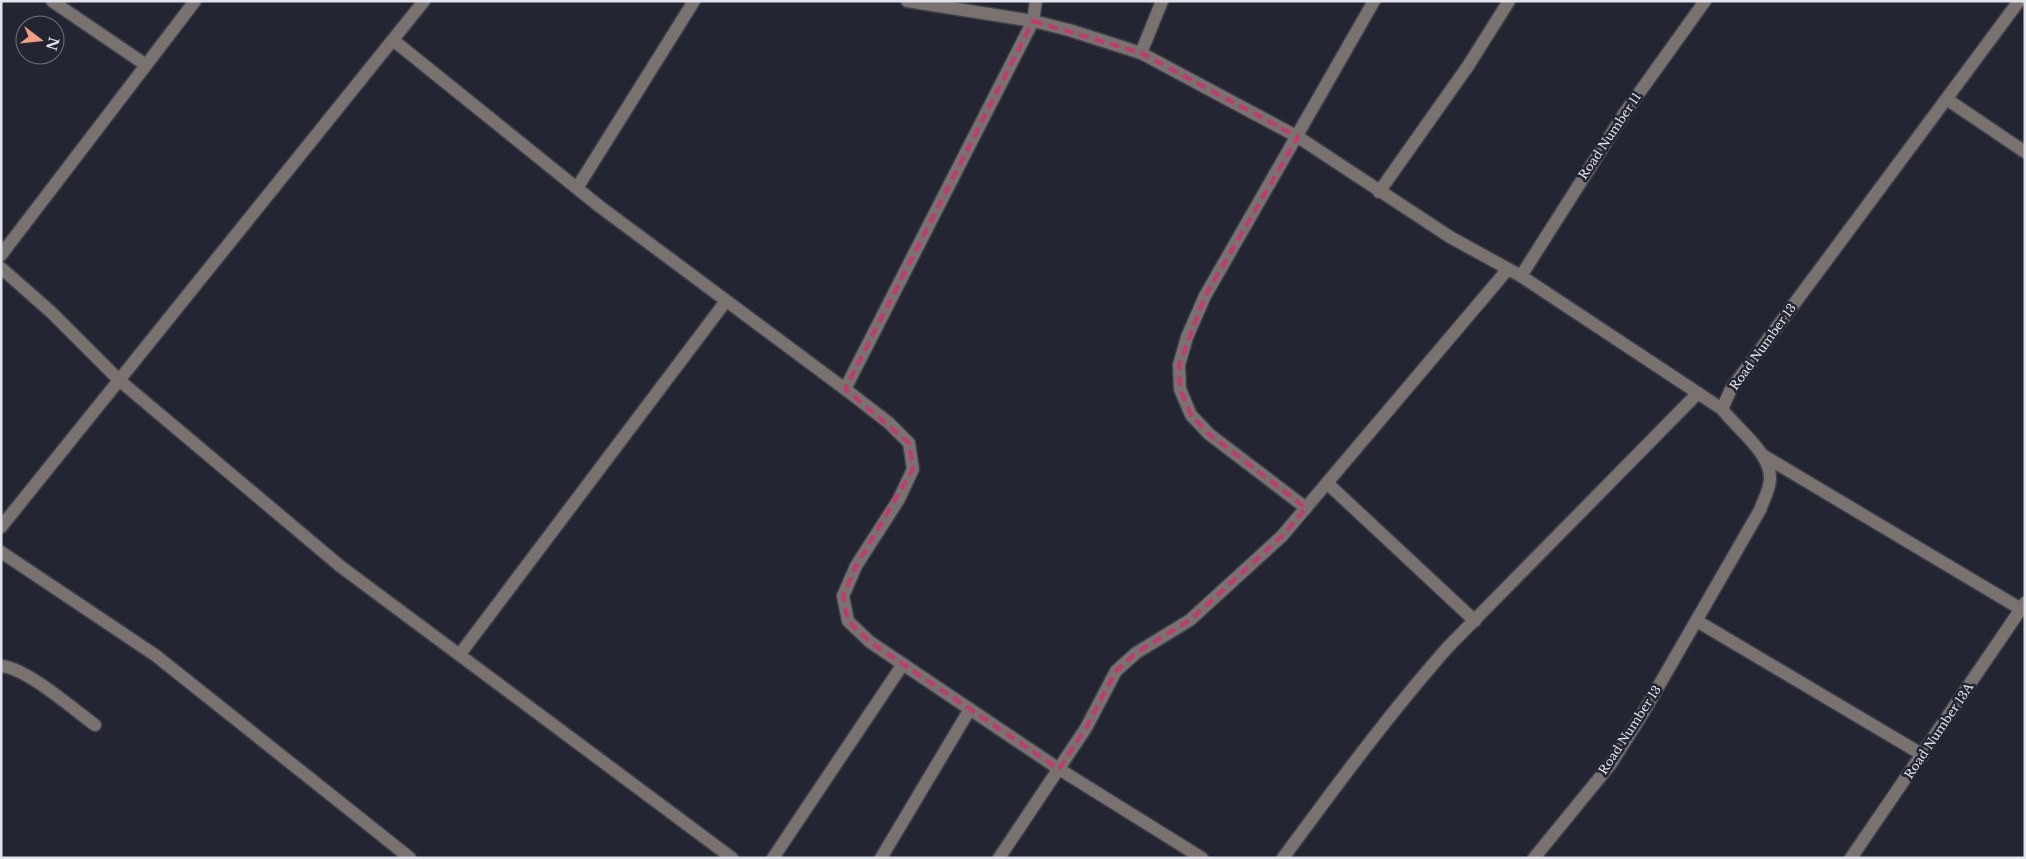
<svg xmlns="http://www.w3.org/2000/svg" width="2026" height="859" font-family="'Libre Baskerville',serif">
	<style>
		.lines { fill: none; stroke-linecap: round; stroke-linejoin: round }
		.minor-casing { stroke: #3e414c; stroke-width: 15 }
		.minor { stroke: #79726f; stroke-width: 12 }
		.marked { fill: none; stroke: #c73771; stroke-width: 4; stroke-dasharray: 10 6; stroke-linejoin: round }
		.labels { text-anchor: middle; stroke-width: 5; stroke-linejoin: round; paint-order: stroke }
		.street-label { font-size: 12px; fill: #e2e4ed; stroke: #232632 }
	</style>
	<rect width="100%" height="100%" fill="#232632"/>
	<g class="lines">
		<defs>
			<g id="minor">
				<polyline points="52,1 146,65"/>
				<polyline points="907,1 1033,21 1069,30 1141,53 1298,137 1450,237 1521,276 1722,409"/>
				<polyline points="393,40 599,206 845,389 889,423 909,443 913,469 899,499 856,566 843,596 848,621 870,642 1059,769 1202,858"/>
				<polyline points="1141,53 1162,1"/>
				<polyline points="1948,100 2025,152"/>
				<polyline points="577,188 694,1"/>
				<polyline points="1379,192 1468,66 1509,1"/>
				<polyline points="1,255 195,1"/>
				<polyline points="1,268 51,312 119,380 340,566 732,858"/>
				<polyline points="1521,276 1624,114 1705,1"/>
				<polyline points="845,389 1033,21 1036,1"/>
				<polyline points="1764,456 2021,609"/>
				<polyline points="1327,483 1475,621"/>
				<polyline points="1306,508 1209,434 1191,415 1180,389 1179,365 1187,337 1205,296 1374,1"/>
				<polyline points="1,527 424,1"/>
				<polyline points="1,552 155,655 410,858"/>
				<polyline points="1697,621 1923,755"/>
				<polyline points="460,654 726,301"/>
				<path d="M 1,666 C 27,668 73,709 95,725"/>
				<polyline points="773,858 903,664"/>
				<polyline points="881,858 970,709"/>
				<polyline points="999,858 1086,728 1116,671 1136,653 1190,620 1282,536 1508,269"/>
				<path d="M 1283,858 C 1336,786 1389,714 1448,647 L 1698,393"/>
				<path d="M 1534,858 L 1610,765 L 1643,713 L 1760,510 C 1763,501 1770,489 1770,479 C 1771,453 1737,429 1722,409 L 1731,389 L 2019,1"/>
				<polyline points="1851,858 2025,603"/>
			</g>
		</defs>
		<use href="#minor" class="minor-casing"/>
		<use href="#minor" class="minor"/>
	</g>
	<path class="marked" d="M 1033,21 L 1141,53 L 1298,137 L 1205,296 L 1179,365 L 1180,389 L 1191,415 L 1209,434 L 1306,508 L 1282,536 L 1190,620 L 1136,653 L 1116,671 L 1086,728 L 1059,769 L 870,642 L 848,621 L 843,596 L 856,566 L 913,469 L 909,443 L 845,389 Z"/>
	<g class="labels">
		<g class="street-label">
			<text transform="translate(1610 136) rotate(-56)" y="4">Road Number 11</text>
			<text transform="translate(1763 347) rotate(-54)" y="4">Road Number 13</text>
			<text transform="translate(1630 730) rotate(-57)" y="4">Road Number 13</text>
			<text transform="translate(1939 731) rotate(-56)" y="4">Road Number 13A</text>
		</g>
	</g>
	<rect width="2026" height="859" fill="none" stroke="#e2e4ed" stroke-width="5"/>
	<g transform="translate(40 40) rotate(106)"><circle r="24" fill="#232632" stroke="#6f727d"/>
	<path d="M0-4L9 19L0 12L-9 19Z" fill="#f39f83"/>
	<text y="-8" font-size="14" font-weight="bold" text-anchor="middle" fill="#e2e4ed">N</text>
	</g>
</svg>
